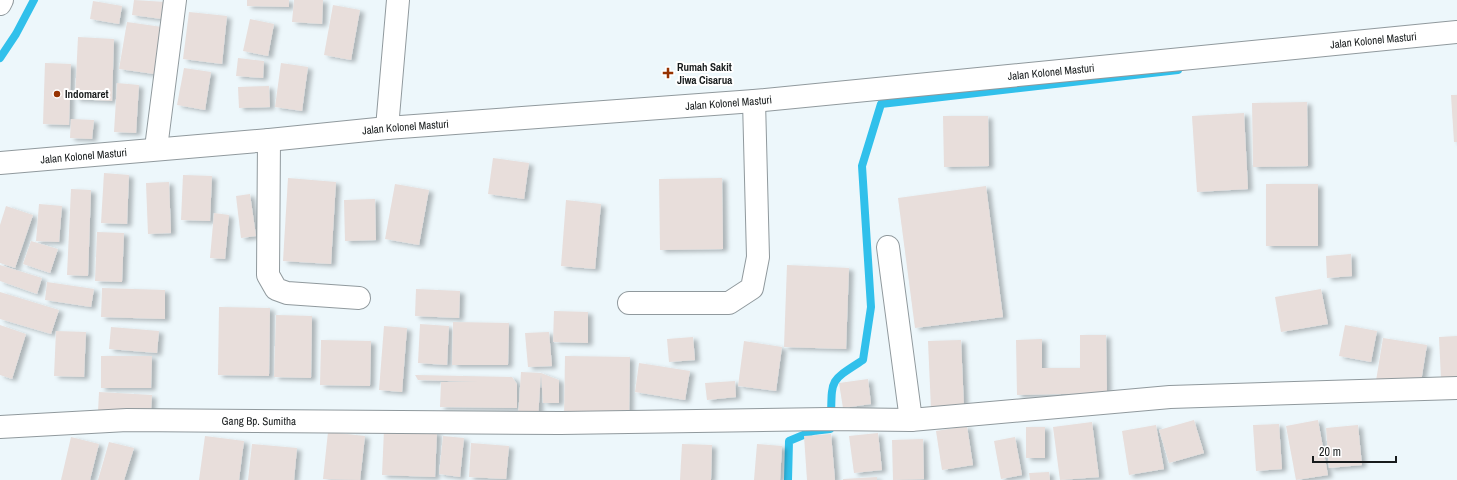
<svg xmlns="http://www.w3.org/2000/svg" width="1457" height="480" font-family="'Archivo Narrow',sans-serif">
	<style>
		.lines { fill: none; stroke-linecap: round; stroke-linejoin: round }
		.stream { stroke: #31c0eb; stroke-width: 8 }
		.building { fill: #e8dedb; filter: url(#shadow) }
		.minor-casing { stroke: #90999d; stroke-width: 24 }
		.major-casing { stroke: #90999d; stroke-width: 24 }
		.minor { stroke: #fff; stroke-width: 22 }
		.major { stroke: #fff; stroke-width: 22 }
		.poi-dot { fill: #973201; stroke: #fff; stroke-width: 1.5 }
		.labels { text-anchor: middle; stroke-width: 4; stroke-linejoin: round; paint-order: stroke }
		.street-label { font-size: 11px; fill: #171b1c; stroke: #fff }
		.poi-label { font-size: 11px; font-weight: bold; fill: #171b1c; stroke: #fff; text-anchor: start }
	</style>
	<defs>
		<filter id="shadow"><feDropShadow dx="4.5" dy="2.5" stdDeviation="2" flood-color="#0004"/></filter>
	</defs>
	<rect width="100%" height="100%" fill="#edf7fb"/>
	<g class="lines">
		<g class="stream">
			<polyline points="0,58 16,34 34,0"/>
			<path d="M 831,418 C 832,378 829,382 863,360 L 871,307 L 862,166 L 881,104 L 1178,70"/>
			<polyline points="788,480 789,441 813,431 830,429"/>
		</g>
	</g>
	<g class="building">
		<polygon points="134,0 165,2 162,19 132,15"/>
		<polygon points="247,0 289,0 289,7 247,6"/>
		<polygon points="294,0 323,0 322,24 292,22"/>
		<polygon points="93,1 122,6 119,24 90,19"/>
		<polygon points="333,5 360,10 351,60 324,55"/>
		<polygon points="189,12 227,16 222,64 183,59"/>
		<polygon points="250,19 274,24 268,56 243,51"/>
		<polygon points="127,22 169,28 161,75 119,69"/>
		<polygon points="78,37 114,39 112,101 75,99"/>
		<polygon points="238,58 264,61 263,78 236,76"/>
		<polygon points="45,63 71,64 69,125 43,124"/>
		<polygon points="281,63 308,67 302,111 275,107"/>
		<polygon points="184,68 211,72 205,110 177,105"/>
		<polygon points="117,83 139,85 136,133 114,132"/>
		<polygon points="269,86 270,107 239,108 238,87"/>
		<polygon points="1451,95 1457,95 1457,142 1454,142"/>
		<polygon points="1307,102 1308,166 1253,167 1252,103"/>
		<polygon points="1244,113 1248,189 1197,192 1192,116"/>
		<polygon points="943,116 988,116 989,166 944,167"/>
		<polygon points="71,119 94,120 92,139 70,138"/>
		<polygon points="493,158 529,163 524,199 488,194"/>
		<polygon points="104,173 129,175 127,224 101,223"/>
		<polygon points="183,175 212,176 210,221 181,220"/>
		<polygon points="288,178 336,182 331,264 283,261"/>
		<polygon points="722,178 723,249 660,250 659,179"/>
		<polygon points="169,182 171,233 148,234 146,183"/>
		<polygon points="395,184 429,190 419,245 385,239"/>
		<rect x="1266" y="184" width="52" height="62"/>
		<polygon points="986,186 1003,317 915,328 898,198"/>
		<polygon points="71,189 91,190 88,276 67,275"/>
		<polygon points="250,194 256,236 241,238 236,196"/>
		<polygon points="375,199 376,240 345,241 344,200"/>
		<polygon points="566,200 601,204 595,269 561,266"/>
		<polygon points="39,204 62,206 59,242 36,241"/>
		<polygon points="6,206 33,215 15,268 0,263 0,225"/>
		<polygon points="214,213 229,215 225,259 210,258"/>
		<polygon points="97,232 124,233 122,282 95,281"/>
		<polygon points="31,241 58,249 50,273 23,264"/>
		<polygon points="1351,254 1352,276 1327,278 1326,256"/>
		<polygon points="0,265 42,278 37,294 0,281"/>
		<polygon points="787,265 849,268 846,349 784,347"/>
		<polygon points="47,282 94,289 91,307 45,300"/>
		<polygon points="102,288 165,290 165,319 101,317"/>
		<polygon points="416,289 460,291 459,318 415,316"/>
		<polygon points="1321,289 1328,324 1281,332 1275,297"/>
		<polygon points="0,292 59,310 51,334 0,319"/>
		<polygon points="219,307 270,308 269,376 218,375"/>
		<polygon points="554,311 588,312 588,343 553,342"/>
		<polygon points="276,315 312,316 311,378 274,377"/>
		<polygon points="453,322 509,323 508,365 452,365"/>
		<polygon points="420,324 449,326 447,365 418,363"/>
		<polygon points="0,325 26,334 12,379 0,375"/>
		<polygon points="1345,325 1377,331 1371,362 1339,356"/>
		<polygon points="384,326 407,328 402,392 379,390"/>
		<polygon points="111,327 159,331 157,353 109,349"/>
		<polygon points="56,331 86,332 84,377 54,376"/>
		<polygon points="549,332 552,366 528,367 525,333"/>
		<polygon points="1080,335 1106,335 1107,393 1017,395 1016,340 1042,339 1042,368 1080,368"/>
		<polygon points="1457,336 1457,378 1441,379 1439,337"/>
		<polygon points="693,337 695,360 669,362 667,339"/>
		<polygon points="1383,338 1427,345 1420,388 1376,381"/>
		<polygon points="321,340 371,341 370,386 320,385"/>
		<polygon points="961,340 964,407 931,409 928,341"/>
		<polygon points="744,341 782,347 776,391 738,386"/>
		<polygon points="101,356 152,356 151,388 101,388"/>
		<polygon points="565,356 630,357 629,419 564,418"/>
		<polygon points="639,363 690,371 685,400 635,392"/>
		<polygon points="521,372 541,373 559,380 559,403 543,403 541,373 538,418 518,417"/>
		<polygon points="415,375 512,377 517,384 517,408 440,407 441,382 477,382 418,380"/>
		<polygon points="868,379 871,404 843,408 839,383"/>
		<polygon points="735,381 736,397 707,400 705,383"/>
		<polygon points="99,392 152,395 151,411 98,412"/>
		<polygon points="1194,420 1204,453 1169,463 1159,430"/>
		<polygon points="1318,420 1328,475 1296,480 1286,426"/>
		<polygon points="1092,422 1099,477 1060,480 1053,427"/>
		<polygon points="1279,424 1282,469 1256,471 1253,425"/>
		<polygon points="1156,425 1164,469 1129,475 1122,431"/>
		<polygon points="1358,425 1362,465 1329,468 1326,428"/>
		<polygon points="967,426 973,465 942,470 936,431"/>
		<rect x="1026" y="427" width="19" height="31"/>
		<polygon points="384,430 437,432 435,477 382,475"/>
		<polygon points="328,432 365,436 360,480 323,479"/>
		<polygon points="878,433 882,470 854,473 849,436"/>
		<polygon points="831,434 835,480 807,480 804,436"/>
		<polygon points="205,436 244,441 239,480 199,480"/>
		<polygon points="443,436 464,438 460,477 439,474"/>
		<polygon points="71,437 99,444 90,480 61,480"/>
		<polygon points="1015,437 1022,475 1001,479 994,441"/>
		<polygon points="923,439 924,479 893,480 892,440"/>
		<polygon points="109,442 134,448 124,480 98,480"/>
		<polygon points="471,443 509,446 506,479 469,477"/>
		<polygon points="252,444 297,448 294,480 248,480"/>
		<polygon points="682,444 712,445 711,480 680,480"/>
		<polygon points="757,444 782,446 780,480 754,480"/>
		<polygon points="1049,472 1050,480 1030,480 1029,473"/>
		<polygon points="877,477 877,480 843,480 843,479"/>
	</g>
	<g class="lines">
		<defs>
			<g id="minor">
				<polyline points="0,4 2,0"/>
				<polyline points="387,128 398,0"/>
				<polyline points="269,140 268,275 276,289 287,293 359,298"/>
				<polyline points="156,148 175,0"/>
				<polyline points="888,247 911,420"/>
				<polyline points="629,303 729,303 752,288 758,257 754,101"/>
				<path id="s1" d="M 0,427 L 127,420 L 561,423 L 828,419 L 911,420 L 1170,397 L 1457,388"/>
			</g>
			<g id="major">
				<path id="s2" d="M 0,163 L 269,140 L 387,128 L 754,101 L 1457,32"/>
			</g>
		</defs>
		<use href="#minor" class="minor-casing"/>
		<use href="#major" class="major-casing"/>
		<use href="#minor" class="minor"/>
		<use href="#major" class="major"/>
	</g>
	<g class="poi-dot">
		<path d="M666 67h4v4h4v4h-4v4h-4v-4h-4v-4h4z"/>
		<circle cx="57" cy="94" r="4"/>
	</g>
	<g class="labels">
		<g class="street-label">
			<text dy="4" stroke="none"><textPath href="#s2" startOffset="1379">Jalan Kolonel Masturi</textPath></text>
			<text dy="4" stroke="none"><textPath href="#s2" startOffset="1055">Jalan Kolonel Masturi</textPath></text>
			<text dy="4" stroke="none"><textPath href="#s2" startOffset="731">Jalan Kolonel Masturi</textPath></text>
			<text dy="4" stroke="none"><textPath href="#s2" startOffset="407">Jalan Kolonel Masturi</textPath></text>
			<text dy="4" stroke="none"><textPath href="#s2" startOffset="84">Jalan Kolonel Masturi</textPath></text>
			<text dy="4" stroke="none"><textPath href="#s1" startOffset="259">Gang Bp. Sumitha</textPath></text>
		</g>
		<g class="poi-label">
			<text x="677" y="71">Rumah Sakit<tspan x="677" dy="13">Jiwa Cisarua</tspan></text>
			<text x="65" y="98">Indomaret</text>
		</g>
	</g>
	<path d="M1313 456v6h83v-6" fill="none" stroke="#171b1c" stroke-width="2"/>
	<text x="1319" y="456" font-size="12" fill="#171b1c" stroke="#ffffff" stroke-width="3" paint-order="stroke">20 m</text>
</svg>
